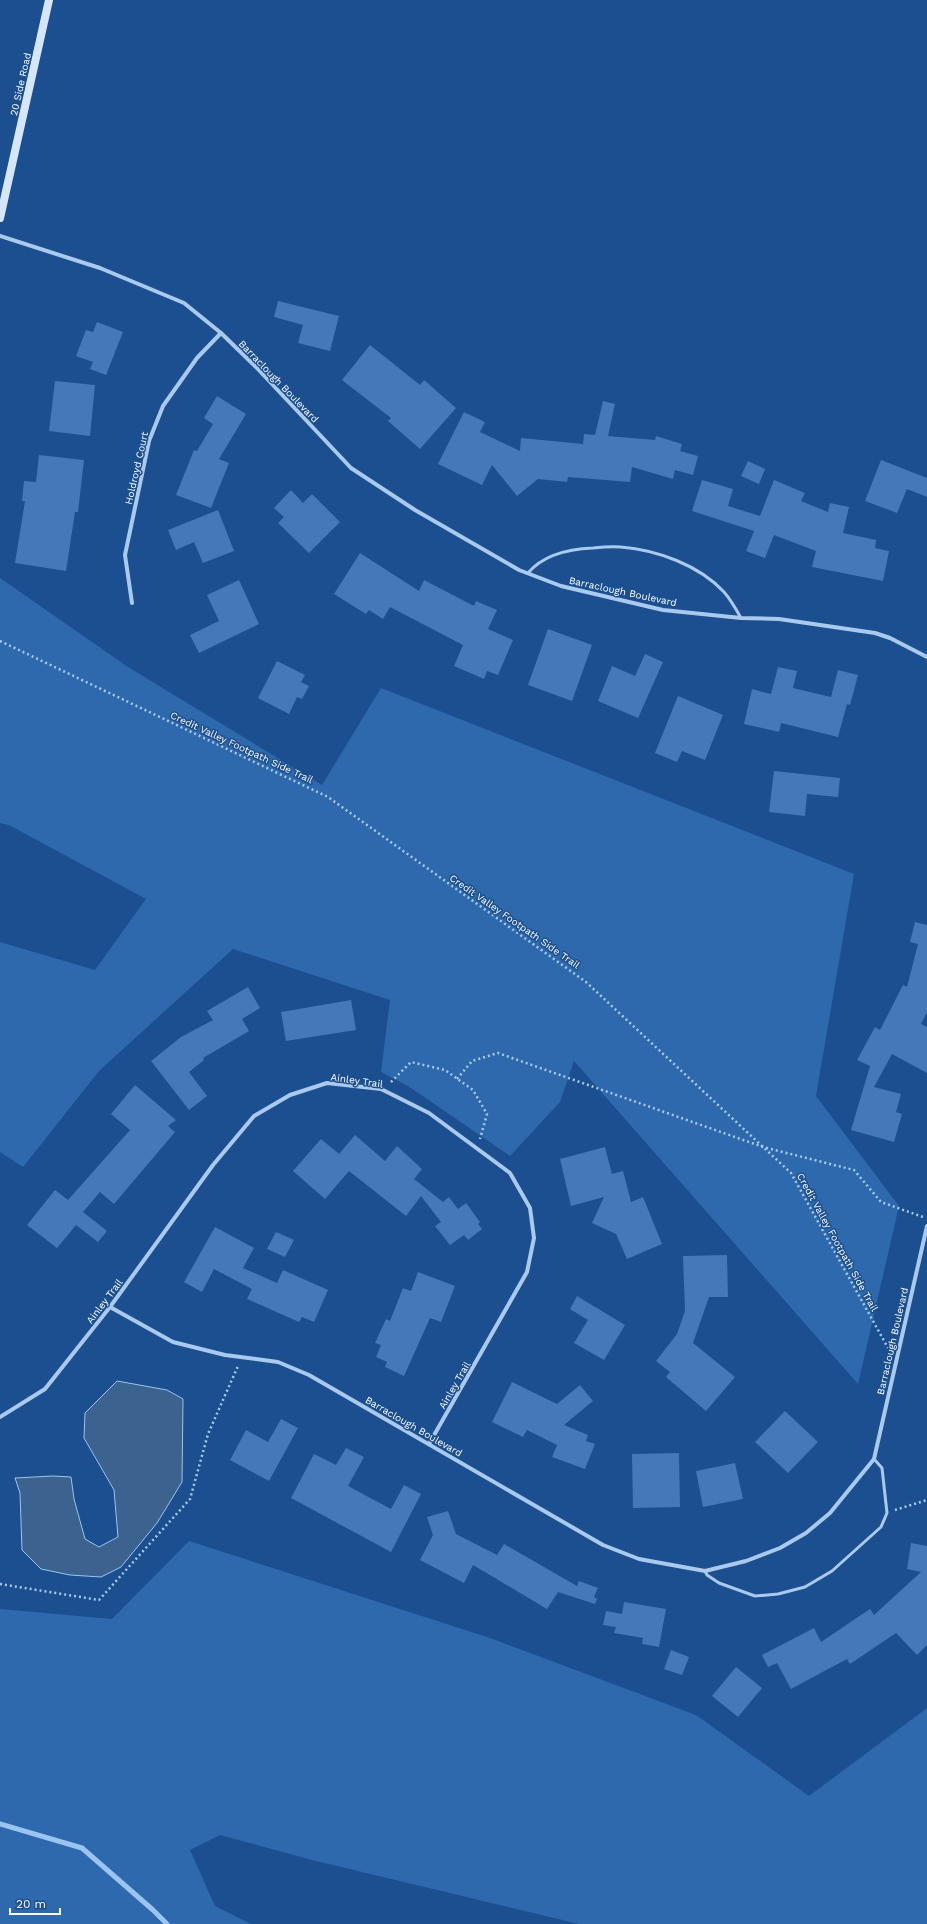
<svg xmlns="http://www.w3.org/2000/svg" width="927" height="1924" font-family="'Work Sans',sans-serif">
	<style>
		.green { fill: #2e69ad }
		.water { fill: #3c6290; stroke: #9cc4f0 }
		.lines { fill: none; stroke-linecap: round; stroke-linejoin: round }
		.stream { stroke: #9cc4f0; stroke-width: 5 }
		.building { fill: #4478b7 }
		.path { stroke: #a9c9ee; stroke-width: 2.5; stroke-dasharray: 2 3; stroke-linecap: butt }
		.lane { stroke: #a9c9ee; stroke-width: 3 }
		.street { stroke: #a9c9ee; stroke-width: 4 }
		.secondary { stroke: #d6e6fa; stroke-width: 8 }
		.labels { text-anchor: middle; stroke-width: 3; stroke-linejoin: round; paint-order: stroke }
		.street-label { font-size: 10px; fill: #fff; stroke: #1b4f8f }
	</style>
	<rect width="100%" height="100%" fill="#1b4f8f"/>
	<g class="green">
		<polygon points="0,578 128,667 322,785 381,688 854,874 816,1096 899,1206 858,1384 574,1061 560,1102 510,1156 408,1086 381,1072 390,1000 233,949 99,1071 23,1167 0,1152 0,942 95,970 146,899 9,825 0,823"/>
		<polygon points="189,1541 490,1638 696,1715 809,1796 927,1708 927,1924 579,1924 312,1860 220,1835 190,1850 215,1906 251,1924 0,1924 0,1609 112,1619"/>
	</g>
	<polygon class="water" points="117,1381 167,1390 183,1399 182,1482 157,1523 121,1567 101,1577 70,1575 41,1569 22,1550 20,1493 15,1478 53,1476 71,1477 74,1499 85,1539 99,1547 118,1537 114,1490 84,1438 85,1413"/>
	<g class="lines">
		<polyline class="stream" points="0,1824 82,1848 153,1910 167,1924"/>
	</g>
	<g class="building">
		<polygon points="278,301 339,316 330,351 298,343 303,325 274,317"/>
		<polygon points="97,322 123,332 106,375 90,369 93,362 76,356 86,330 93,332"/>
		<polygon points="370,345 420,385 424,380 456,408 420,449 388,421 391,418 342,380"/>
		<polygon points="55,381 95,385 90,436 49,431"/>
		<polygon points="217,396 246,414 219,459 229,463 211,508 176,495 194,450 197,451 213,424 204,418"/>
		<polygon points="603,401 615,404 608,436 655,440 656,436 682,444 680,451 698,456 693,475 675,470 673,479 632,467 630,482 568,477 567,482 538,479 517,496 492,465 482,485 438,464 464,412 485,422 480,432 520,451 521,438 583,444 584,434 595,435"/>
		<polygon points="39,455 84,460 78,512 75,512 66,571 15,563 25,501 22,501 24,481 36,482"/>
		<polygon points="881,460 927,478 927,497 907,489 897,513 865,501"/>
		<polygon points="748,461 765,469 759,484 741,476"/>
		<polygon points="702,480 733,489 728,506 760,516 774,480 805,493 801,501 828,512 830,503 849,507 843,533 876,540 875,548 889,551 883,581 812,567 816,551 774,535 765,558 746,551 754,531 692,511"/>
		<polygon points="291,490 303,503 312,494 340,522 309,553 278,523 284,517 274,508"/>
		<polygon points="218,510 234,551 203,563 194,542 176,550 168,530"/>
		<polygon points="360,553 419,591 424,580 474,606 476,601 497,610 488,629 513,640 498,675 487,671 484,679 454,666 463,645 390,607 383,619 369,610 366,614 334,594"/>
		<polygon points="239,580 259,624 199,653 190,635 219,621 207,595"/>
		<polygon points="548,629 592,645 572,701 528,685"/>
		<polygon points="645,654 663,662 638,718 598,701 612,666 635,676"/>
		<polygon points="277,661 305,675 301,682 309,686 302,699 297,697 289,714 258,698"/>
		<polygon points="778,667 797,671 793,688 831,697 838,670 858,675 850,705 847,704 838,737 781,723 779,732 744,724 752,689 771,694"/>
		<polygon points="678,696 723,715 705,760 682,751 677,762 655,753"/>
		<polygon points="774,771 840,778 838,797 807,794 805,816 769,812"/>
		<polygon points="915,922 927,925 927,1012 921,1024 927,1027 927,1073 892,1054 874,1087 901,1094 896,1112 902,1114 894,1142 851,1130 870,1066 857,1060 875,1027 880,1030 903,985 907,987 918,944 910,942"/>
		<polygon points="248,987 260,1008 242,1019 249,1031 203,1058 204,1060 189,1072 207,1096 189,1110 151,1061 181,1037 213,1020 207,1011"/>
		<polygon points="351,1000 356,1030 286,1041 281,1012"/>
		<polygon points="135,1085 176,1120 168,1126 175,1132 114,1204 100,1192 83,1212 107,1231 98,1242 76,1225 57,1248 27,1225 55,1190 68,1200 130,1130 111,1114"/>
		<polygon points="355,1135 385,1161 397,1146 422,1169 414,1179 443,1202 449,1197 458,1209 466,1203 480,1222 478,1224 482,1229 468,1240 464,1235 450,1245 435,1226 441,1222 421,1196 406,1216 349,1171 325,1199 293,1171 321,1139 339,1154"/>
		<polygon points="605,1147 612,1174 623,1171 631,1202 643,1197 662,1244 627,1259 616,1234 592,1223 604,1197 571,1206 560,1159"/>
		<polygon points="215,1227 254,1248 243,1268 277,1283 283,1270 328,1290 314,1322 302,1317 299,1322 247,1299 252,1289 214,1269 202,1292 184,1282"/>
		<polygon points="276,1232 294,1240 285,1257 267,1249"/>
		<polygon points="727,1255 728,1297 709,1297 693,1343 735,1377 706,1411 666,1377 670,1372 656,1361 677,1334 685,1311 683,1256"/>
		<polygon points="418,1272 455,1286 441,1322 430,1318 404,1376 385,1367 387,1362 376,1357 381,1345 375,1343 386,1319 390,1321 403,1288 411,1291"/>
		<polygon points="577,1296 625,1325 604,1360 574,1343 588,1320 570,1309"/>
		<polygon points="512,1382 557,1404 580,1385 593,1401 564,1425 588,1435 586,1441 595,1444 585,1469 552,1457 557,1445 527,1430 523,1437 492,1422"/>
		<polygon points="785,1411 818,1442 788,1473 755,1442"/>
		<polygon points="281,1419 298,1428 269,1481 230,1460 246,1430 268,1442"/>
		<polygon points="346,1448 364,1457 348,1486 391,1509 404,1485 421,1494 391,1552 291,1498 314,1454 336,1465"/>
		<polygon points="679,1453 680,1507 633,1508 632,1454"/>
		<polygon points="735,1463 743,1499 703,1507 696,1471"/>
		<polygon points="448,1511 456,1534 497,1555 504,1544 577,1586 579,1581 598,1588 594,1597 597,1599 595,1604 558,1592 547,1609 473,1565 464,1583 420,1560 433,1535 427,1517"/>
		<polygon points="911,1543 927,1546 927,1645 917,1655 896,1633 850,1664 847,1659 791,1689 777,1663 768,1667 762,1655 814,1628 821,1642 870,1609 874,1615 921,1572 907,1569"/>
		<polygon points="624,1602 666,1609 659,1647 642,1644 643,1638 614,1633 616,1627 603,1625 606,1611 622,1614"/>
		<polygon points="671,1650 689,1657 682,1675 664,1669"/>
		<polygon points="736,1667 762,1688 738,1717 712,1696"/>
	</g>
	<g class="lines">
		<g class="path">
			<polyline points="0,641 328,797 586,982 791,1173 888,1348"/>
			<polyline points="457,1079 472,1061 498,1053 763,1147 854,1170 881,1202 923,1217"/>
			<polyline points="391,1082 411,1062 445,1070 473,1090 487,1114 480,1139"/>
			<polyline points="895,1510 927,1500"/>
			<polyline points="0,1584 99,1600 190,1499 208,1434 238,1366"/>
		</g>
		<g class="lane">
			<path d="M 528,573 C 544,554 569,549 593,548 C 602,547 612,546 621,547 C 657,550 699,565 724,592 C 731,600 736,609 741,618"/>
			<polyline points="705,1571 707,1575 719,1583 755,1596 778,1594 805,1587 832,1571 881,1527 887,1513 882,1468 874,1459"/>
		</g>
		<g class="street">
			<polyline points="0,236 100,268 184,303 221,333 256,367 351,468 415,510 519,570 561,586 663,610 741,618 779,619 875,633 890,638 927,657"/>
			<polyline points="132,603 125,555 149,441 163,406 197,358 221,333"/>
			<polyline points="110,1307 173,1342 225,1355 278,1362 309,1375 603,1545 639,1559 705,1571 746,1561 780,1548 806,1533 830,1513 874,1459 927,1226"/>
			<polyline points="0,1417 45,1389 110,1307 213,1165 254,1116 290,1095 327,1083 381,1089 429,1113 510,1173 530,1208 534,1238 527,1272 429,1444"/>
		</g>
		<polyline class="secondary" points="0,218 49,0"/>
	</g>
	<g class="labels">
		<g class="street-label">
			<text transform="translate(20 84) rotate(-77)" y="4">20 Side Road</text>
			<text transform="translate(279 381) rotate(46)" y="4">Barraclough Boulevard</text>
			<text transform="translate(136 468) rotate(-77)" y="4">Holdroyd Court</text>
			<text transform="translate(623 591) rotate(12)" y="4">Barraclough Boulevard</text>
			<text transform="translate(242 747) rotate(25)" y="4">Credit Valley Footpath Side Trail</text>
			<text transform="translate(515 921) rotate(35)" y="4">Credit Valley Footpath Side Trail</text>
			<text transform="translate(357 1080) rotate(8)" y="4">Ainley Trail</text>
			<text transform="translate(838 1242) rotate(61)" y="4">Credit Valley Footpath Side Trail</text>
			<text transform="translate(104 1301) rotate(-53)" y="4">Ainley Trail</text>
			<text transform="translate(892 1341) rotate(-77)" y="4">Barraclough Boulevard</text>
			<text transform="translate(454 1385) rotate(-60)" y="4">Ainley Trail</text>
			<text transform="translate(414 1426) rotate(30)" y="4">Barraclough Boulevard</text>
		</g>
	</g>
	<path d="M10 1908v6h50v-6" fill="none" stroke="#ffffff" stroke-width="2"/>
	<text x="16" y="1908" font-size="12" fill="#ffffff" stroke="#1b4f8f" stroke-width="3" paint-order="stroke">20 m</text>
</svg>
